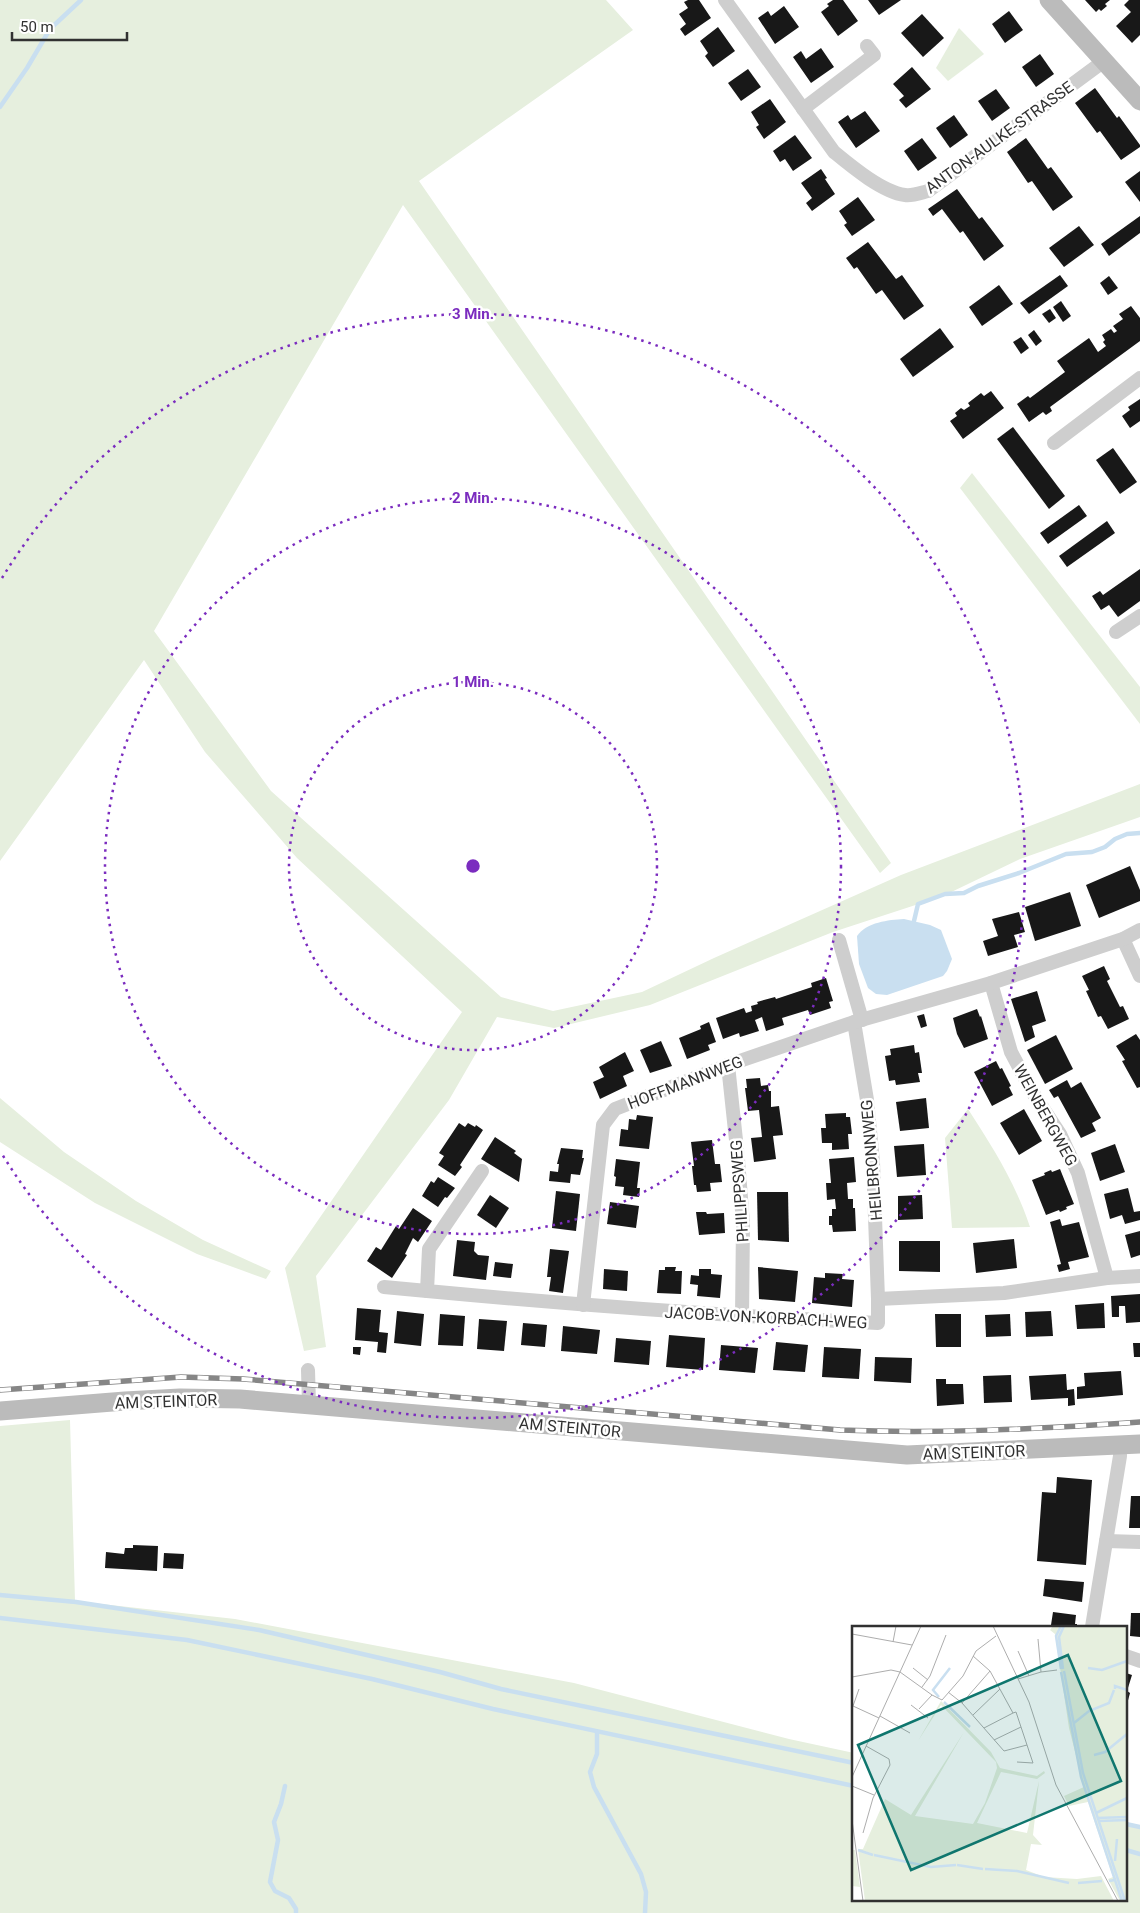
<svg xmlns="http://www.w3.org/2000/svg" width="1140" height="1913" font-family="Roboto,sans-serif">
	<style>
		.green { fill: #e6efde }
		.water { fill: #c9dff0 }
		.lines { fill: none; stroke-linecap: round; stroke-linejoin: round }
		.stream { stroke: #c9dff0; stroke-width: 4.5 }
		.building { fill: #181818 }
		.street { stroke: #cecece; stroke-width: 14 }
		.secondary { stroke: #bbb; stroke-width: 19 }
		.rail-casing { stroke: #868686; stroke-width: 5.5 }
		.rail { stroke: #fff; stroke-width: 4; stroke-dasharray: 11; stroke-linecap: butt }
		.ring { fill: none; stroke: #7b2cbf; stroke-width: 2.5; stroke-dasharray: 2.5 5 }
		.labels { text-anchor: middle; stroke-width: 5; stroke-linejoin: round; paint-order: stroke }
		.street-label { font-size: 16px; fill: #313131; stroke: #fff }
		.inset-river { fill: none; stroke: #c9dff0; stroke-width: 2.5 }
		.inset-road { fill: none; stroke: #adadad; stroke-width: 1 }
		.view { fill: #0f766e; fill-opacity: 0.15; stroke: #0f766e; stroke-width: 2.5 }
		.inset-edge { fill: none; stroke: #313131; stroke-width: 2.5 }
		.centre { fill: #7b2cbf; stroke: #fff; stroke-width: 2.5 }
		.ring-label { font-size: 15px; text-anchor: middle; font-weight: bold; fill: #7b2cbf; stroke: #fff; stroke-width: 5; stroke-linejoin: round; paint-order: stroke }
	</style>
	<rect width="100%" height="100%" fill="#fff"/>
	<g class="green">
		<polygon points="0,0 606,0 633,30 419,181 891,863 880,873 403,205 154,631 271,791 501,997 553,1011 642,992 714,958 901,875 1140,784 1140,817 1020,859 943,896 833,932 650,1005 554,1028 497,1017 449,1100 316,1276 326,1347 304,1351 285,1268 462,1012 297,858 205,752 144,660 0,861"/>
		<polygon points="959,28 984,54 948,81 936,68"/>
		<polygon points="972,473 1140,687 1140,724 960,488"/>
		<polygon points="0,1098 64,1152 136,1201 203,1240 271,1271 266,1279 197,1254 95,1203 0,1142"/>
		<path d="M 968,1109 C 993,1148 1015,1182 1030,1227 L 952,1228 L 945,1138 Z"/>
		<polygon points="70,1420 75,1601 235,1619 574,1683 789,1739 854,1753 854,1899 1126,1899 1126,1824 1140,1828 1140,1913 0,1913 0,1426"/>
	</g>
	<path class="water" d="M 904,919 L 930,925 L 941,930 L 952,959 L 947,971 L 943,976 L 887,995 L 876,994 L 868,988 L 859,964 L 857,936 C 867,922 888,920 904,919 Z"/>
	<g class="lines">
		<g class="stream">
			<polyline points="0,107 27,68 50,29 81,0"/>
			<polyline points="914,921 918,904 945,894 964,893 978,886 1019,873 1066,854 1092,852 1105,847 1115,839 1127,834 1140,833"/>
			<polyline points="0,1595 76,1602 259,1630 440,1672 501,1689 854,1763"/>
			<polyline points="0,1618 187,1640 372,1679 493,1709 854,1786"/>
			<polyline points="597,1732 597,1754 590,1772 594,1787 641,1874 646,1892 645,1913"/>
			<polyline points="285,1786 281,1804 274,1822 278,1840 270,1882 275,1891 289,1898 296,1909 296,1913"/>
			<polyline points="1126,1824 1140,1827"/>
			<polyline points="1126,1850 1140,1854"/>
		</g>
	</g>
	<g class="building">
		<polygon points="688,0 699,0 711,18 685,36 680,29 686,24 679,14 688,8 684,2"/>
		<polygon points="833,0 843,0 858,21 838,36 821,12 829,6 827,4"/>
		<polygon points="868,0 901,0 879,15"/>
		<polygon points="1085,0 1110,0 1105,4 1107,6 1101,11 1099,9 1096,12"/>
		<polygon points="1129,0 1140,0 1140,35 1132,43 1116,26 1131,12 1124,5"/>
		<polygon points="784,6 799,27 775,44 758,18 768,11 771,16"/>
		<polygon points="1009,11 1023,30 1005,43 992,24"/>
		<polygon points="922,14 944,38 923,57 901,33"/>
		<polygon points="718,27 735,51 713,67 705,56 708,53 700,41"/>
		<polygon points="821,48 834,67 811,83 793,57 801,51 806,59"/>
		<polygon points="1040,54 1054,74 1036,87 1022,67"/>
		<polygon points="912,67 931,89 906,108 899,100 904,96 893,84"/>
		<polygon points="748,69 761,87 741,101 728,83"/>
		<polygon points="1095,88 1117,118 1119,116 1140,145 1140,147 1121,160 1100,131 1097,133 1075,103"/>
		<polygon points="996,89 1010,108 992,121 978,101"/>
		<polygon points="770,99 786,122 764,139 756,127 759,125 751,112"/>
		<polygon points="865,111 880,131 856,148 838,122 848,115 851,120"/>
		<polygon points="954,115 968,135 950,148 936,128"/>
		<polygon points="795,135 812,158 793,171 785,159 780,162 773,151"/>
		<polygon points="922,138 937,158 918,171 904,151"/>
		<polygon points="1026,138 1048,169 1051,167 1073,197 1053,211 1032,181 1028,183 1007,152"/>
		<polygon points="821,169 827,178 825,179 835,194 812,211 806,203 812,198 801,183"/>
		<polygon points="1140,171 1140,202 1125,182"/>
		<polygon points="957,189 979,219 982,217 1004,246 984,261 963,231 960,233 942,209 933,216 928,209"/>
		<polygon points="858,197 875,220 852,236 844,225 847,223 839,211"/>
		<polygon points="1140,216 1140,233 1109,256 1101,244"/>
		<polygon points="1079,226 1094,245 1064,267 1049,248"/>
		<polygon points="868,242 896,279 902,275 924,306 904,320 882,290 876,294 857,267 854,269 846,258"/>
		<polygon points="1060,275 1068,286 1029,314 1020,303"/>
		<polygon points="1109,276 1118,288 1108,295 1100,283"/>
		<polygon points="999,285 1013,304 982,326 969,307"/>
		<polygon points="1061,301 1071,316 1063,322 1053,307"/>
		<polygon points="1131,306 1140,318 1140,341 1050,407 1052,411 1046,415 1043,412 1029,422 1017,404 1028,396 1030,398 1065,372 1057,361 1089,338 1098,352 1106,346 1103,342 1105,340 1102,335 1111,329 1114,333 1117,331 1113,326 1123,319 1119,314"/>
		<polygon points="1050,309 1056,318 1049,323 1042,314"/>
		<polygon points="940,328 954,347 913,377 900,359"/>
		<polygon points="1034,330 1042,341 1036,346 1028,335"/>
		<polygon points="1021,337 1029,348 1021,354 1013,342"/>
		<polygon points="991,391 1004,408 963,439 950,421 957,416 955,413 961,408 964,410 970,406 968,403 981,393 984,396"/>
		<polygon points="1140,399 1140,421 1130,428 1122,416 1130,410 1128,407"/>
		<polygon points="1013,427 1065,496 1049,509 997,439"/>
		<polygon points="1113,448 1137,482 1120,494 1096,460"/>
		<polygon points="1079,505 1087,516 1048,544 1040,533"/>
		<polygon points="1107,521 1115,533 1067,567 1059,556"/>
		<polygon points="1140,569 1140,601 1118,617 1109,605 1101,610 1092,596 1100,591 1103,595"/>
		<polygon points="1130,866 1140,890 1140,901 1099,918 1086,885"/>
		<polygon points="1070,892 1081,926 1035,941 1025,907"/>
		<polygon points="1019,912 1025,932 1014,935 1018,947 988,956 983,941 998,936 992,919"/>
		<polygon points="1104,966 1110,979 1107,981 1120,1007 1123,1006 1129,1019 1108,1029 1101,1016 1098,1017 1086,991 1089,990 1082,976"/>
		<polygon points="826,978 833,1001 829,1002 831,1008 810,1015 808,1010 782,1018 784,1025 766,1031 762,1017 755,1020 759,1031 740,1037 739,1033 723,1039 716,1018 744,1008 746,1013 752,1011 751,1006 758,1004 757,1002 775,997 776,999 812,987 811,983"/>
		<polygon points="1037,991 1046,1021 1032,1026 1035,1037 1025,1042 1011,999"/>
		<polygon points="977,1009 980,1017 981,1016 988,1039 964,1048 957,1034 953,1018"/>
		<polygon points="924,1014 927,1026 921,1028 917,1016"/>
		<polygon points="709,1022 716,1042 708,1045 710,1050 687,1059 679,1038 701,1029 700,1026"/>
		<polygon points="1136,1034 1140,1040 1140,1087 1137,1088 1122,1061 1125,1060 1116,1046"/>
		<polygon points="1056,1035 1073,1069 1045,1084 1027,1050"/>
		<polygon points="661,1041 672,1066 650,1073 640,1050"/>
		<polygon points="914,1045 915,1053 919,1052 922,1073 918,1073 920,1082 896,1085 895,1080 889,1081 885,1056 891,1055 890,1049"/>
		<polygon points="625,1052 634,1071 623,1076 627,1086 600,1099 593,1082 604,1077 599,1067"/>
		<polygon points="996,1061 1000,1069 1002,1068 1011,1086 1009,1087 1013,1095 992,1106 974,1072"/>
		<polygon points="760,1078 761,1086 768,1085 769,1091 771,1091 771,1107 779,1106 783,1135 773,1136 776,1159 754,1162 751,1138 762,1137 759,1110 748,1111 745,1088 747,1088 746,1079"/>
		<polygon points="1067,1080 1071,1088 1081,1082 1101,1118 1092,1123 1096,1131 1081,1138 1058,1096 1054,1098 1049,1090"/>
		<polygon points="926,1098 929,1128 900,1131 896,1102"/>
		<polygon points="1024,1109 1042,1141 1019,1155 1000,1123"/>
		<polygon points="846,1113 846,1117 850,1117 852,1134 848,1134 849,1149 832,1150 832,1143 822,1143 821,1128 826,1128 825,1114"/>
		<polygon points="637,1115 653,1117 649,1149 619,1146 621,1129 628,1130 629,1119 636,1120"/>
		<polygon points="459,1123 465,1127 468,1123 475,1127 476,1125 483,1130 460,1165 462,1167 455,1176 438,1165 444,1156 439,1153"/>
		<polygon points="495,1137 516,1151 514,1153 522,1159 519,1182 481,1159"/>
		<polygon points="712,1140 715,1164 720,1164 722,1182 710,1183 711,1191 697,1192 696,1185 694,1185 692,1166 694,1166 691,1142"/>
		<polygon points="924,1144 926,1175 897,1177 894,1146"/>
		<polygon points="1115,1144 1125,1172 1100,1181 1091,1153"/>
		<polygon points="561,1148 583,1150 582,1158 584,1158 580,1175 571,1174 570,1183 549,1181 550,1171 558,1172 559,1164 557,1164"/>
		<polygon points="854,1157 856,1182 847,1183 848,1199 853,1199 853,1208 855,1208 856,1231 833,1232 832,1225 829,1225 829,1216 832,1216 832,1209 836,1209 835,1199 827,1200 826,1183 831,1183 829,1159"/>
		<polygon points="616,1159 640,1162 637,1188 640,1188 639,1197 623,1195 624,1187 615,1186 616,1177 614,1176"/>
		<polygon points="1060,1169 1074,1204 1066,1207 1067,1209 1060,1212 1059,1210 1046,1215 1032,1180 1045,1175 1044,1173 1051,1170 1052,1172"/>
		<polygon points="438,1177 455,1188 447,1198 445,1197 438,1207 422,1196 431,1181 434,1183"/>
		<polygon points="1128,1188 1134,1212 1140,1211 1140,1220 1125,1224 1122,1215 1110,1219 1104,1194"/>
		<polygon points="556,1191 580,1194 576,1231 552,1228"/>
		<polygon points="757,1192 788,1192 789,1242 758,1240"/>
		<polygon points="490,1195 509,1208 496,1228 477,1215"/>
		<polygon points="922,1195 923,1219 898,1220 898,1196"/>
		<polygon points="610,1202 639,1206 636,1228 607,1224"/>
		<polygon points="413,1208 432,1221 418,1242 413,1238 405,1254 407,1255 392,1278 367,1261 376,1247 381,1250 396,1226 399,1229"/>
		<polygon points="696,1212 706,1212 707,1214 724,1213 725,1233 699,1235"/>
		<polygon points="1060,1219 1062,1226 1079,1222 1089,1257 1068,1262 1070,1269 1059,1272 1057,1265 1061,1264 1050,1222"/>
		<polygon points="1140,1231 1140,1255 1131,1258 1125,1235"/>
		<polygon points="1014,1239 1017,1268 976,1273 973,1243"/>
		<polygon points="457,1240 475,1242 474,1251 478,1255 489,1256 486,1280 453,1276"/>
		<polygon points="899,1241 940,1241 940,1272 899,1271"/>
		<polygon points="550,1249 569,1251 563,1293 549,1291 551,1277 547,1277"/>
		<polygon points="495,1262 513,1264 511,1278 493,1276"/>
		<polygon points="665,1267 676,1267 675,1271 682,1271 681,1294 657,1293 659,1270 665,1270"/>
		<polygon points="758,1267 798,1271 795,1302 759,1299"/>
		<polygon points="604,1269 628,1271 627,1291 603,1289"/>
		<polygon points="699,1269 711,1269 711,1274 722,1275 720,1298 697,1296 698,1285 690,1284 691,1275 699,1276"/>
		<polygon points="825,1273 843,1274 842,1279 854,1280 852,1307 812,1303 814,1277 825,1278"/>
		<polygon points="1140,1294 1140,1322 1126,1323 1125,1306 1119,1306 1119,1317 1112,1317 1111,1296"/>
		<polygon points="1104,1303 1105,1328 1077,1329 1075,1305"/>
		<polygon points="357,1308 381,1310 379,1332 388,1333 386,1353 377,1352 378,1342 355,1340"/>
		<polygon points="397,1311 424,1314 421,1346 394,1343"/>
		<polygon points="1051,1311 1053,1336 1026,1337 1025,1312"/>
		<polygon points="440,1314 465,1316 463,1346 438,1345"/>
		<polygon points="935,1314 961,1314 961,1347 936,1347"/>
		<polygon points="1010,1314 1011,1336 986,1337 985,1315"/>
		<polygon points="479,1319 507,1321 504,1351 477,1349"/>
		<polygon points="523,1323 547,1325 545,1347 521,1345"/>
		<polygon points="563,1326 600,1330 597,1354 561,1351"/>
		<polygon points="669,1335 705,1338 703,1370 666,1367"/>
		<polygon points="616,1338 651,1341 649,1365 614,1362"/>
		<polygon points="776,1342 808,1345 805,1372 773,1370"/>
		<polygon points="1133,1343 1140,1343 1140,1357 1134,1357"/>
		<polygon points="721,1345 758,1348 755,1373 719,1370"/>
		<polygon points="353,1347 361,1347 360,1355 353,1354"/>
		<polygon points="824,1347 861,1349 859,1379 822,1377"/>
		<polygon points="875,1357 912,1358 911,1383 874,1381"/>
		<polygon points="1121,1371 1123,1395 1077,1399 1077,1387 1085,1386 1084,1373"/>
		<polygon points="1066,1374 1067,1390 1074,1389 1075,1405 1068,1406 1068,1398 1031,1400 1029,1376"/>
		<polygon points="1011,1375 1012,1402 984,1403 983,1376"/>
		<polygon points="936,1379 946,1379 946,1384 963,1384 964,1404 937,1406"/>
		<polygon points="1057,1477 1092,1480 1086,1565 1037,1561 1042,1492 1056,1493"/>
		<polygon points="1131,1496 1140,1496 1140,1528 1129,1528"/>
		<polygon points="133,1545 158,1546 157,1571 105,1568 106,1552 124,1554 125,1548 133,1548"/>
		<polygon points="164,1553 184,1554 183,1569 163,1568"/>
		<polygon points="1045,1579 1084,1582 1082,1602 1043,1596"/>
		<polygon points="1053,1612 1076,1615 1075,1624 1077,1624 1077,1627 1051,1625"/>
		<polygon points="1131,1613 1140,1613 1140,1637 1130,1636"/>
		<polygon points="1126,1673 1132,1675 1127,1691 1130,1693 1127,1704"/>
	</g>
	<g class="lines">
		<g class="street">
			<path d="M 725,0 L 834,152 C 851,166 882,192 905,195 C 913,196 920,193 928,191 L 1104,61"/>
			<polyline points="803,109 874,55 867,46"/>
			<polyline points="1054,443 1140,378"/>
			<polyline points="1116,632 1140,616"/>
			<polyline points="1123,939 1140,976"/>
			<polyline points="839,940 862,1020"/>
			<polyline points="991,983 1011,1052 1031,1090 1060,1134 1078,1173 1107,1278"/>
			<polyline points="854,1022 867,1100 873,1162 878,1299"/>
			<polyline points="728,1065 738,1159 743,1224 742,1317"/>
			<path d="M 482,1171 L 429,1249 L 427,1291 C 577,1305 727,1316 878,1323 L 878,1299 L 1004,1293 L 1107,1278 L 1140,1276"/>
			<polyline points="384,1287 427,1291"/>
			<polyline points="583,1305 603,1125 615,1109 728,1065 854,1022 991,983 1123,939 1140,930"/>
			<polyline points="308,1370 309,1405"/>
			<polyline points="1106,1541 1140,1542"/>
			<polyline points="1092,1627 1120,1456 1120,1446"/>
			<polyline points="1126,1656 1140,1661"/>
		</g>
		<g class="secondary">
			<polyline points="1049,0 1140,101"/>
			<polyline points="0,1411 125,1401 180,1398 240,1399 907,1455 1140,1444"/>
		</g>
		<defs>
			<path id="rail" d="M 0,1390 L 181,1377 L 243,1379 L 840,1430 C 940,1434 1040,1429 1140,1422"/>
		</defs>
		<use href="#rail" class="rail-casing"/>
		<use href="#rail" class="rail"/>
	</g>
	<g class="ring">
		<circle cx="473" cy="866" r="184"/>
		<circle cx="473" cy="866" r="368"/>
		<path d="M2 578A552 552 0 1 1 2 1154"/>
	</g>
	<g class="labels">
		<g class="street-label">
			<text transform="translate(999 137) rotate(-36)" y="6">ANTON-AULKE-STRASSE</text>
			<text transform="translate(685 1082) rotate(-21)" y="6">HOFFMANNWEG</text>
			<text transform="translate(1046 1115) rotate(61)" y="6">WEINBERGWEG</text>
			<text transform="translate(871 1160) rotate(-95)" y="6">HEILBRONNWEG</text>
			<text transform="translate(739 1191) rotate(-94)" y="6">PHILIPPSWEG</text>
			<text transform="translate(766 1317) rotate(3)" y="6">JACOB-VON-KORBACH-WEG</text>
			<text transform="translate(166 1401) rotate(-2)" y="6">AM STEINTOR</text>
			<text transform="translate(570 1427) rotate(5)" y="6">AM STEINTOR</text>
			<text transform="translate(974 1452) rotate(-2)" y="6">AM STEINTOR</text>
		</g>
	</g>
	<g transform="translate(852 1626)">
		<rect width="275" height="275" fill="#fff"/>
		<path d="M 201,0 L 275,0 L 275,275 L 268,275 L 256,253 L 261,251 L 236,176 L 217,180 L 212,170 L 232,161 L 217,102 L 203,8 L 198,4 ZM 89,75 L 139,126 L 148,142 L 185,150 L 192,145 L 193,147 L 185,153 L 149,146 L 125,197 L 175,207 L 187,155 L 181,209 L 190,219 L 179,218 L 174,244 L 192,251 L 225,253 L 249,250 L 262,275 L 13,275 L 6,223 L 11,223 L 33,173 L 59,189 L 112,106 L 63,190 L 121,198 L 133,177 L 145,142 L 144,136 L 89,79 L 66,115 ZM 1,224 L 3,224 L 8,261 L 0,260 Z" fill="#e6efde"/>
		<path class="inset-river" d="M 236,42 L 250,44 L 275,35M 209,43 L 204,10 L 209,0M 211,43 L 207,11 L 212,0M 212,45 L 231,147 L 273,275M 209,46 L 229,151 L 263,254M 263,63 L 263,60 L 275,64M 87,71 L 81,64 L 98,42M 92,76 L 118,101M 222,97 L 237,85 L 257,77 L 262,64M 242,129 L 253,126 L 275,108M 244,187 L 275,172M 245,192 L 275,191M 246,195 L 275,194M 6,224 L 21,229M 22,229 L 79,241 L 104,239M 263,235 L 265,213M 105,239 L 131,243M 133,243 L 165,245 L 217,257M 257,255 L 263,254 L 270,275M 226,257 L 250,255"/>
		<path class="inset-road" d="M 141,0 L 177,76 L 204,159 L 266,275M 0,8 L 60,19M 41,16 L 44,0M 166,25 L 177,50M 121,30 L 138,45 L 161,87 L 164,86 L 181,137 L 165,136M 61,42 L 76,54M 189,46 L 205,44M 0,51 L 39,44 L 48,46 L 80,69 L 67,83M 166,53 L 189,46 L 186,13M 70,61 L 78,50 L 94,9M 96,66 L 110,77 L 152,125 L 175,119M 80,69 L 90,74 L 111,50 L 124,25 L 144,10M 110,77 L 138,45M 59,79 L 76,92M 1,80 L 27,92M 1,80 L 7,63M 121,89 L 148,63M 28,90 L 58,107M 132,102 L 161,87M 142,114 L 169,101M 0,151 L 69,0M 0,160 L 22,169M 0,194 L 11,275M 11,207 L 21,172 L 38,139 L 37,133 L 14,120"/>
		<path class="view" d="M 216,29 L 269,155 L 59,244 L 6,119 Z"/>
		<rect width="275" height="275" class="inset-edge"/>
	</g>
	<circle cx="473" cy="866" r="8" class="centre"/>
	<g class="ring-label">
		<text x="473" y="319">3 Min.</text>
		<text x="473" y="503">2 Min.</text>
		<text x="473" y="687">1 Min.</text>
	</g>
	<path d="M12 32v8h115v-8" fill="none" stroke="#313131" stroke-width="2.5"/>
	<text x="20" y="32" font-size="15" fill="#313131" stroke="#ffffff" stroke-width="4" paint-order="stroke">50 m</text>
</svg>
